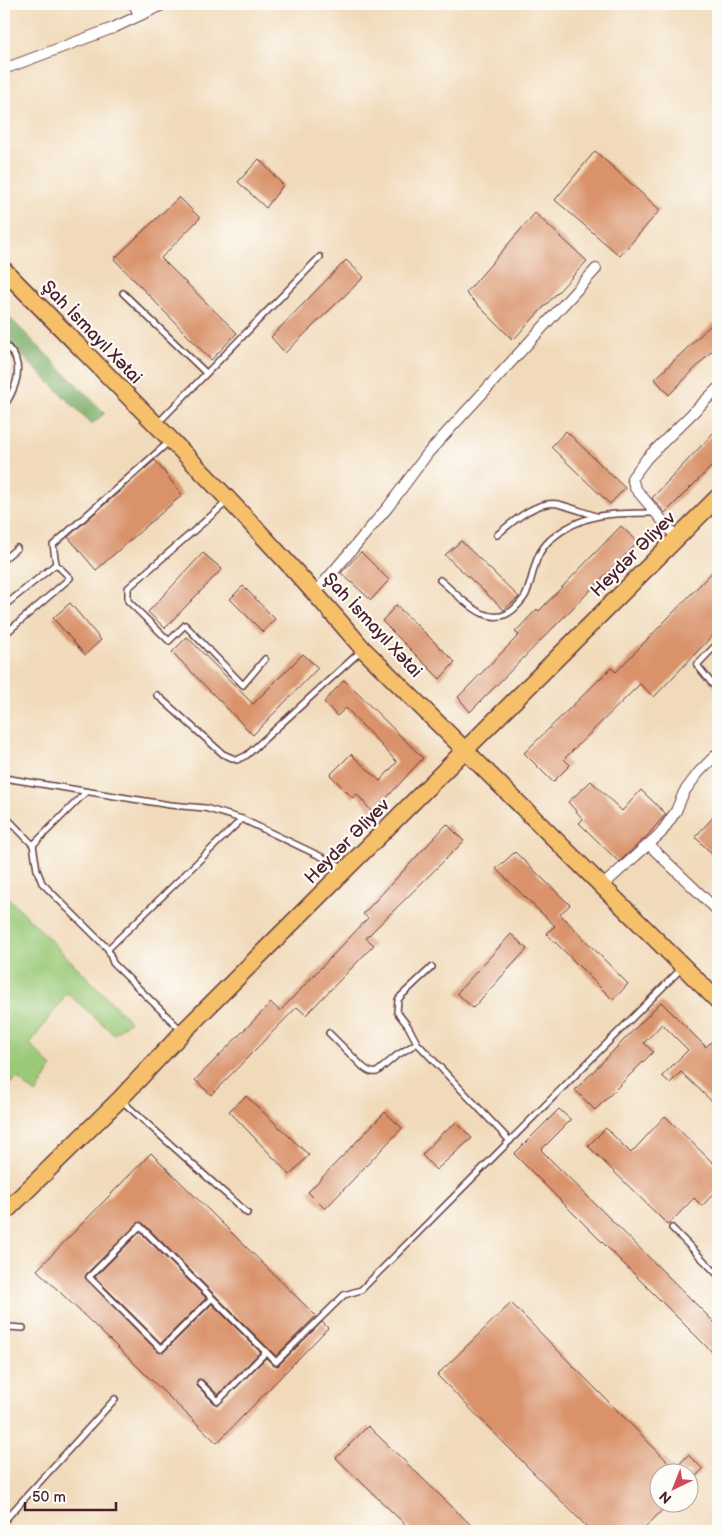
<svg xmlns="http://www.w3.org/2000/svg" width="722" height="1535" font-family="'Balsamiq Sans',sans-serif">
	<style>
		.green { fill: #9ac977; stroke: #727451 }
		.forest { fill: #7bad68; stroke: #62664a }
		.building { fill: #d9926a }
		.lines { fill: none; stroke-linecap: round; stroke-linejoin: round }
		.lane-casing { stroke: #633b40; stroke-width: 8 }
		.street-casing { stroke: #633b40; stroke-width: 12 }
		.primary-casing { stroke: #633b40; stroke-width: 19 }
		.lane { stroke: #fff; stroke-width: 5 }
		.street { stroke: #fff; stroke-width: 10 }
		.primary { stroke: #f6c06b; stroke-width: 16 }
		.labels { text-anchor: middle; stroke-width: 4.5; stroke-linejoin: round; paint-order: stroke }
		.street-label { font-size: 18px; fill: #4a1f2b; stroke: #fdfcf7 }
	</style>
	<rect width="100%" height="100%" fill="#fdfcf7"/>
	<filter id="ink" filterUnits="userSpaceOnUse"><feTurbulence type="fractalNoise" baseFrequency=".02" numOctaves="2"/><feDisplacementMap in="SourceGraphic" scale="10" xChannelSelector="R" yChannelSelector="G"/><feConvolveMatrix kernelMatrix="1 2 1 2 8 2 1 2 1" color-interpolation-filters="sRGB"/></filter>
	<filter id="wash" filterUnits="userSpaceOnUse"><feTurbulence type="fractalNoise" baseFrequency=".0096" numOctaves="4" result="noise"/><feDisplacementMap in="SourceGraphic" scale="20" xChannelSelector="R" yChannelSelector="G"/><feGaussianBlur stdDeviation="1.12" result="paint"/><feColorMatrix in="noise" values="0 0 0 0 0 0 0 0 0 0 0 0 0 0 0 0 0 1.4 0 .05"/><feComposite in="paint" operator="in"/></filter>
	<g filter="url(#wash)">
		<rect width="100%" height="100%" fill="#f1daba"/>
		<polygon class="green" points="4,893 130,1021 114,1034 67,993 30,1044 52,1067 36,1094 17,1078 4,1089"/>
		<polygon class="forest" points="4,312 105,413 92,424 4,338"/>
		<g id="blocks">
			<g class="building">
				<polygon points="595,151 660,210 620,256 555,200"/>
				<polygon points="259,159 283,185 266,208 238,182"/>
				<polygon points="179,197 200,218 161,258 237,333 211,360 114,259"/>
				<polygon points="535,213 587,261 513,340 466,293"/>
				<polygon points="346,260 364,277 285,353 271,337"/>
				<polygon points="713,323 718,327 718,345 669,395 655,379"/>
				<polygon points="718,428 718,460 665,513 652,498"/>
				<polygon points="566,431 625,488 610,504 551,447"/>
				<polygon points="155,460 182,495 96,570 68,537"/>
				<polygon points="621,526 638,542 470,712 458,697 519,635 515,632 537,609 539,611"/>
				<polygon points="461,541 519,597 504,610 445,555"/>
				<polygon points="361,552 389,580 371,600 341,573"/>
				<polygon points="203,553 222,569 165,628 148,612"/>
				<polygon points="718,566 718,630 654,697 640,684 564,759 570,765 553,782 524,753 611,668 616,672"/>
				<polygon points="243,586 275,619 263,632 230,599"/>
				<polygon points="70,603 101,640 85,655 53,618"/>
				<polygon points="396,605 455,662 440,679 382,621"/>
				<polygon points="187,637 253,704 303,654 318,668 253,735 172,652"/>
				<polygon points="344,680 423,758 373,813 357,794 353,798 330,775 351,754 380,781 397,762 346,708 337,716 324,702"/>
				<polygon points="591,781 622,811 641,790 666,814 648,835 619,862 579,823 583,819 568,802"/>
				<polygon points="718,812 718,860 695,837"/>
				<polygon points="447,824 464,841 366,938 374,945 306,1015 297,1007 211,1095 195,1080 271,1003 280,1011 368,918 363,914"/>
				<polygon points="515,852 570,905 560,914 628,984 613,1000 546,933 555,926 496,869"/>
				<polygon points="511,934 527,949 473,1008 457,993"/>
				<polygon points="661,1002 706,1047 712,1041 718,1048 718,1107 681,1072 670,1083 662,1076 688,1050 662,1024 644,1043 653,1052 595,1110 575,1090"/>
				<polygon points="246,1096 309,1155 290,1175 229,1111"/>
				<polygon points="559,1109 571,1120 541,1150 718,1326 718,1358 514,1154"/>
				<polygon points="385,1112 402,1128 325,1209 308,1192"/>
				<polygon points="665,1116 718,1168 718,1189 702,1206 694,1198 668,1225 588,1146 606,1128 631,1153"/>
				<polygon points="456,1122 472,1138 436,1170 422,1155 444,1131 445,1132"/>
				<polygon points="151,1153 316,1316 276,1356 143,1223 139,1222 86,1274 85,1278 158,1352 164,1352 212,1304 260,1352 218,1395 203,1380 199,1379 197,1380 197,1386 215,1404 219,1405 266,1358 273,1365 278,1366 322,1322 328,1328 217,1443 37,1270"/>
				<polygon points="140,1232 206,1298 161,1343 95,1277"/>
				<polygon points="511,1303 675,1469 688,1455 703,1469 690,1482 690,1472 660,1472 660,1502 670,1502 642,1531 591,1531 437,1375"/>
				<polygon points="368,1426 472,1526 467,1531 412,1531 336,1458"/>
			</g>
		</g>
	</g>
	<g filter="url(#ink)">
		<use href="#blocks" fill-opacity="0" stroke="#633b40" stroke-width="1"/>
		<g class="lines">
			<defs>
				<g id="lane">
					<polyline points="123,293 206,373"/>
					<path d="M 4,343 C 8,348 15,354 16,360 C 21,375 13,393 4,406"/>
					<polyline points="158,423 320,257"/>
					<polyline points="227,502 128,588 128,601 169,641 185,625 243,685 265,659"/>
					<path d="M 497,535 C 511,523 536,500 558,504 C 570,507 583,512 596,516"/>
					<polyline points="4,559 17,548"/>
					<path d="M 440,580 C 461,597 490,634 516,607 C 520,603 525,598 527,592 C 535,572 533,556 550,540 C 582,512 615,513 655,513"/>
					<polyline points="4,606 56,564"/>
					<polyline points="4,635 70,578 56,564 53,545 170,441"/>
					<polyline points="718,643 697,665 718,691"/>
					<polyline points="157,695 223,754 237,760 247,755 361,651"/>
					<polyline points="4,778 170,805 205,808 242,819 345,868"/>
					<polyline points="4,815 33,845 37,870 42,883 108,949 113,963 181,1030"/>
					<polyline points="33,845 86,792"/>
					<polyline points="108,949 242,819"/>
					<polyline points="432,967 401,996 398,1000 397,1012 408,1026 417,1043 510,1141"/>
					<path d="M 329,1033 L 363,1067 C 368,1071 371,1073 377,1072 L 396,1056 L 417,1043"/>
					<polyline points="122,1101 247,1213"/>
					<polyline points="672,1228 718,1275"/>
					<polyline points="212,1298 161,1349 89,1277 140,1226 276,1362 344,1295 361,1290 682,968"/>
					<polyline points="4,1325 8,1327 23,1328"/>
					<polyline points="200,1383 218,1401 266,1352"/>
					<polyline points="4,1521 115,1399"/>
				</g>
				<g id="street">
					<polyline points="134,4 139,15"/>
					<polyline points="4,69 113,28 164,4"/>
					<polyline points="677,538 635,488 632,478 647,458 718,388"/>
					<polyline points="316,592 388,507 428,453 596,269"/>
					<polyline points="649,845 718,911"/>
					<polyline points="602,886 661,833 676,811 684,792 699,772 718,753"/>
				</g>
				<g id="primary">
					<path d="M 4,270 C 125,394 251,516 363,649 L 718,1001"/>
					<polyline points="4,1213 120,1099 183,1032 718,497"/>
				</g>
			</defs>
			<use href="#lane" class="lane-casing"/>
			<use href="#street" class="street-casing"/>
			<use href="#primary" class="primary-casing"/>
			<use href="#lane" class="lane"/>
			<use href="#street" class="street"/>
			<use href="#primary" class="primary"/>
		</g>
	</g>
	<g class="labels">
		<g class="street-label">
			<text transform="translate(92 332) rotate(46)" y="6">Şah İsmayıl Xətai</text>
			<text transform="translate(633 554) rotate(-45)" y="6">Heydər Əliyev</text>
			<text transform="translate(373 625) rotate(47)" y="6">Şah İsmayıl Xətai</text>
			<text transform="translate(347 841) rotate(-45)" y="6">Heydər Əliyev</text>
		</g>
	</g>
	<rect width="722" height="1535" fill="none" stroke="#fdfcf7" stroke-width="20"/>
	<g transform="translate(674 1488) rotate(223)"><circle r="24" fill="#fdfcf7" stroke="#b5a4a5"/>
	<path d="M0-4L9 19L0 12L-9 19Z" fill="#d1495b"/>
	<text y="-8" font-size="14" font-weight="bold" text-anchor="middle" fill="#4a1f2b">N</text>
	</g>
	<path d="M25 1502v8h91v-8" fill="none" stroke="#4a1f2b" stroke-width="2.5"/>
	<text x="32" y="1502" font-size="15" fill="#4a1f2b" stroke="#fdfcf7" stroke-width="4" paint-order="stroke">50 m</text>
</svg>
